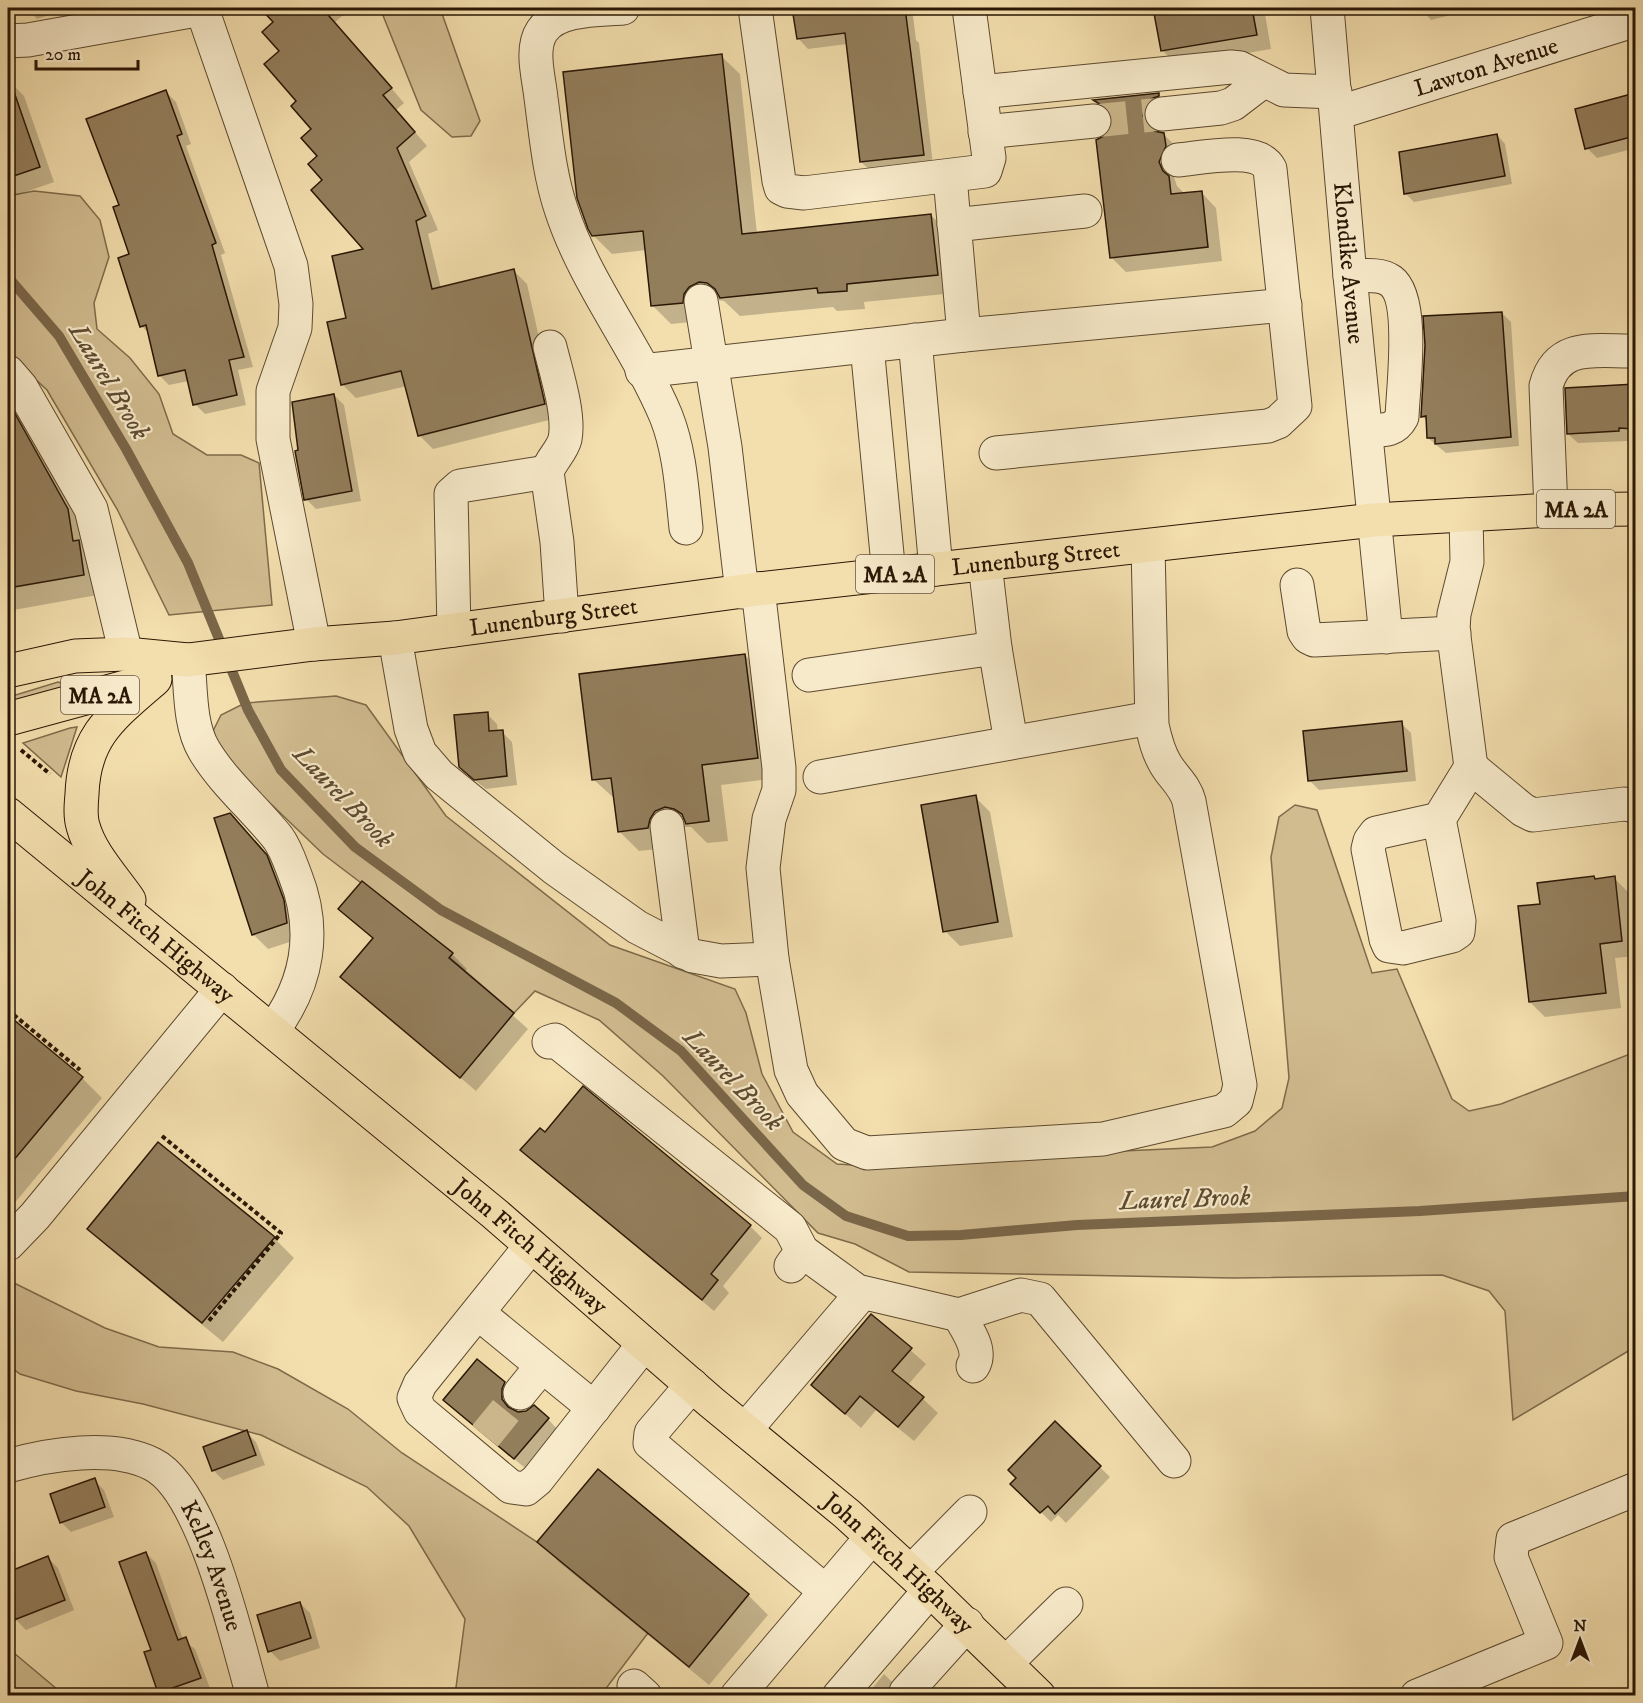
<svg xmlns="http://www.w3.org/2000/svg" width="1643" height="1703" font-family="'IM FELL DW Pica',serif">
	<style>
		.green { fill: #d1bc90; stroke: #7e6a4a; stroke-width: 1.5 }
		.shadow { fill: #0003; fill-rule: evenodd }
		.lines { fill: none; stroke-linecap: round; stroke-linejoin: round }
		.stream { stroke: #7a6648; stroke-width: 10 }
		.building { fill: #937e5c; stroke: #2a1705; stroke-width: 1.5 }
		.minor-tunnel { stroke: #cbb68b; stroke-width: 33; stroke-dasharray: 33 16; stroke-linecap: butt }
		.minor-casing { stroke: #5c492f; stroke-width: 35 }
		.major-casing { stroke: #2a1705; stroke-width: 35 }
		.path { stroke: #2a1705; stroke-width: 4; stroke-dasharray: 4.5 3; stroke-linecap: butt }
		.minor { stroke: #f7eaca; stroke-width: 33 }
		.major { stroke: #f3dead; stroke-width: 33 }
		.labels { text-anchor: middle; stroke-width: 4.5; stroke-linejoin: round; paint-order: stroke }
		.shield { fill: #f7eaca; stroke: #685640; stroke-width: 1.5 }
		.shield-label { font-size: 22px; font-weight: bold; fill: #2a1705 }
		.street-label { font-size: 24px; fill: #2a1705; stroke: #f7eaca }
		.water-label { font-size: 26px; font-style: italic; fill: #5f4b31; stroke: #f7eaca }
	</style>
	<rect width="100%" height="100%" fill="#f3dead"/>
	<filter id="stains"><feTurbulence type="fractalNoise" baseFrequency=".00333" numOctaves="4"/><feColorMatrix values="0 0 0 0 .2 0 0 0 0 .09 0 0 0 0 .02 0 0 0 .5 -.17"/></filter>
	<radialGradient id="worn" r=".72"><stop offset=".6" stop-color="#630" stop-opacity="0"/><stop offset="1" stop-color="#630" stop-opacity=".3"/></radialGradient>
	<g class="green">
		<polygon points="380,8 440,8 480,121 471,136 452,137 421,110"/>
		<polygon points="34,191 80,196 100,220 109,257 94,303 97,329 130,358 159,394 173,434 207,455 241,455 259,463 272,605 169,615 117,509 47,390 8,354 8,196"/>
		<polygon points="58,682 64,684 64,689 8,704 9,697"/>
		<polygon points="336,696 366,705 446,816 610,945 735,989 746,1013 762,1074 793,1132 837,1164 871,1166 986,1157 1212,1147 1255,1131 1282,1108 1289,1078 1271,857 1279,817 1295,805 1317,810 1372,973 1397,969 1452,1099 1469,1111 1501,1104 1635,1052 1635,1347 1513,1420 1505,1311 1489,1291 1442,1275 1233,1278 909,1272 855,1244 818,1233 663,1076 599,1020 535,991 514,1013 449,957 452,952 323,854 223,758 213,731 221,715 245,703"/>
		<polygon points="77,727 61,777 23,743 70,728"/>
		<polygon points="8,1280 105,1328 159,1347 233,1352 278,1369 348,1409 402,1453 537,1542 648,1633 601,1695 455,1695 465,1619 409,1526 367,1487 261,1435 143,1404 76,1391 20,1374 8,1365"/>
		<polygon points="8,1648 64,1695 8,1695"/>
	</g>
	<g class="shadow">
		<polygon points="27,8 111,8 113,12 72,24 61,11 37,19"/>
		<polygon points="269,8 352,8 335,22 404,103 396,110 427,146 409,162 438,230 428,234 441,288 514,271 527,284 557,418 433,449 419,435 407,386 356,398 342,384 348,319 366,250 324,180 313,129 298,102 281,52 275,22 265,11"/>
		<polygon points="794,8 912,8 916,40 919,43 933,165 872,172 861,162 847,44 808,49 798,38"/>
		<polygon points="1155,8 1276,8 1276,12 1265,14 1271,49 1177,65 1162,50"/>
		<polygon points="1420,8 1479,8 1431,20"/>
		<polygon points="721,56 740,74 757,234 931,215 949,234 955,293 864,302 865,309 837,311 833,307 740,316 724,301 718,300 707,305 701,321 671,324 652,305 646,250 612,254 593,235"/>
		<polygon points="9,81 24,96 54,182 14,196 8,190"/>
		<polygon points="166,92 176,102 191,144 186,146 225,253 221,255 253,367 238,370 246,405 205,414 195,404 189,381 169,385 159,375 150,334 141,326 121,206"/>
		<path d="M 1158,95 L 1173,110 L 1160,121 L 1158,133 L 1163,134 L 1179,149 L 1180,162 L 1174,177 L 1177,186 L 1184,193 L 1201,192 L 1216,208 L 1222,261 L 1126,272 L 1111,257 L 1114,117 L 1096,101 ZM 1143,111 L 1146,111 L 1144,124 L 1141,124 Z"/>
		<polygon points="1633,96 1636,98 1636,148 1597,158 1587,148"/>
		<polygon points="1497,135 1505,144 1512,184 1414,202 1405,193"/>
		<polygon points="1502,313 1511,322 1519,446 1446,453 1428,438 1427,421 1422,416"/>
		<polygon points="1636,384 1636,437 1628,437 1628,441 1578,443 1568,434 1567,389"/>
		<polygon points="334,395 344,405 361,501 316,509 306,499"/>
		<polygon points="8,402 25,420 87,530 103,594 8,611"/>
		<polygon points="745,655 765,675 777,778 721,785 728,841 707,843 691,827 686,827 675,831 668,848 639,851 619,831 615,799 593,779"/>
		<polygon points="487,714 497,724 498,732 502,732 512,742 517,785 486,789 471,777"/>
		<polygon points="1401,723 1411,733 1416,781 1319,790 1309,780"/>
		<polygon points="975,797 990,812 1013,937 960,946 945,931"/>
		<polygon points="230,814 278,866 302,938 268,949 253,934"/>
		<polygon points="1594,877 1596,880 1614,878 1629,893 1636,956 1615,958 1621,1008 1545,1017 1530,1002 1541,905"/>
		<polygon points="340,909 452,954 467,969 464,972 528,1029 476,1091 342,977 374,940"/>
		<polygon points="8,1016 82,1078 102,1098 8,1211"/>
		<polygon points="522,1150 750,1226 762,1238 723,1286 729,1293 714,1311"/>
		<polygon points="89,1229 274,1238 294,1258 223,1342 109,1248"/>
		<polygon points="872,1316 926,1364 908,1385 938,1413 914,1441 876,1410 861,1428 813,1385"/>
		<polygon points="504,1383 514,1393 511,1400 512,1411 548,1419 557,1429 525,1468 455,1409"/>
		<polygon points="1055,1423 1110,1477 1066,1523 1058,1515 1051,1522 1012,1484"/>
		<polygon points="246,1432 256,1442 265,1465 223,1480 213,1470"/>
		<polygon points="94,1480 104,1490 114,1517 71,1532 61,1522"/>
		<polygon points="539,1542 748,1595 768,1615 709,1685 559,1562"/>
		<polygon points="146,1553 156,1563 183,1640 195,1649 210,1688 189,1696 163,1696 160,1693 146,1653 153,1651"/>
		<polygon points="48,1558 58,1568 74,1610 26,1630 16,1620 8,1599 8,1574"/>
		<polygon points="300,1603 310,1613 320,1648 280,1661 270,1651"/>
		<polygon points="884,1674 906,1696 866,1696"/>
	</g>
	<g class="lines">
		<polyline class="stream" points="8,277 59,336 126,449 188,563 248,710 281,770 355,847 441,910 616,1003 681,1051 803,1185 846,1216 908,1236 961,1235 1077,1225 1420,1211 1636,1196"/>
	</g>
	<g class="building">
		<polygon points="260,8 322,8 392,88 383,95 415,132 397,148 426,216 416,221 432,289 514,269 545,404 418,436 401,371 341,385 327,322 346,318 332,256 363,249 311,190 322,180 308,164 317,156 301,138 311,129 291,106 296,101 264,64 279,51 262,32 273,22"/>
		<polygon points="792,8 905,8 924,155 860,162 845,33 797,39"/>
		<polygon points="1153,8 1252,8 1257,35 1161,51"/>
		<polygon points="722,54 742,234 931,214 938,275 847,284 847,291 818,293 817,288 720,298 715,289 707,283 699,282 689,287 684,294 683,303 651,306 643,231 592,236 588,229 577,198 563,72"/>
		<polygon points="8,86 12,86 40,167 8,178"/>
		<polygon points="166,90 182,134 177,136 216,243 212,245 244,357 229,360 237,395 193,405 185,370 158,376 146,325 140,327 118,258 129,254 113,207 119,205 86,119"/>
		<polygon points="1159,93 1159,96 1151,99 1145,106 1143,116 1147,124 1154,131 1164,133 1166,146 1159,162 1163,171 1169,176 1171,194 1202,191 1208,247 1110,258 1096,140 1104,136 1111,129 1113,119 1109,110 1093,100"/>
		<polygon points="1635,93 1635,136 1585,149 1575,109"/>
		<polygon points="1497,134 1505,176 1404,194 1399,152"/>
		<polygon points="1502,312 1511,437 1435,444 1435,438 1427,438 1426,416 1421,417 1425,345 1423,316"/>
		<polygon points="1635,384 1635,429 1619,428 1619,431 1567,434 1565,388"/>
		<polygon points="334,394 352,491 304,500 295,451 298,450 292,402"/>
		<polygon points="8,401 68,509 73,541 79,540 84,575 8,588"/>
		<polygon points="745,654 758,758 702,765 709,821 686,824 682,814 674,809 665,807 655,811 650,819 648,828 618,832 611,778 592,780 579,674"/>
		<polygon points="488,712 489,731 503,730 507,776 474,780 459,767 454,715"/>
		<polygon points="1402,721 1407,771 1308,781 1303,731"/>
		<polygon points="976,795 998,922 943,932 921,805"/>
		<polygon points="230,813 267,855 284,900 287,923 252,935 214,818"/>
		<polygon points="1594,876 1595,879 1615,876 1622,941 1600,944 1606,993 1529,1002 1518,906 1540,904 1537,883"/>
		<polygon points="362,881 453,953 449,958 514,1013 460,1078 340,977 373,938 338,909"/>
		<polygon points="8,1015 83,1077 8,1167"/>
		<polygon points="583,1086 751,1225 711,1274 718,1280 702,1300 520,1150 540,1128 545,1132"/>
		<polygon points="158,1142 275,1237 202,1323 87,1229"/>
		<polygon points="871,1314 912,1348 892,1371 924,1397 898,1427 860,1396 845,1414 811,1385"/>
		<polygon points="477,1359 505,1382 502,1389 502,1399 508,1407 518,1412 526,1411 534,1405 549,1418 514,1459 443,1400"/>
		<polygon points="1055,1421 1101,1466 1055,1514 1048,1506 1040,1513 1010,1484 1016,1478 1008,1470"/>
		<polygon points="247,1430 256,1455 212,1471 203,1447"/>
		<polygon points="598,1469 749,1594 689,1667 537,1542"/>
		<polygon points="95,1478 105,1507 60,1523 50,1494"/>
		<polygon points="146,1552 178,1640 186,1637 201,1678 158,1693 144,1652 151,1650 119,1562"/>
		<polygon points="48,1556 65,1600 14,1620 8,1603 8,1572"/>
		<polygon points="300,1602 311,1638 268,1652 257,1615"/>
	</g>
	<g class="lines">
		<g class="minor-tunnel">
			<polyline points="1094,121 1162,114"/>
			<polyline points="485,1436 520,1393"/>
		</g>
		<defs>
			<g id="minor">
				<path d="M 623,8 C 599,10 557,8 542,31 C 530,49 539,78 541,98 C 546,135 549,173 561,209 C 585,283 636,345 666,416 C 680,451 682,491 686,528"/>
				<polyline points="755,8 779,181 781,188 787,191 804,193 985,171 989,158 969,8"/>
				<path id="s1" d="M 1327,8 L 1350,276 L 1386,637"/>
				<polyline points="202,9 291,266 296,304 295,328 273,391 273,439 314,644"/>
				<polyline points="8,41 28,40 202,9 201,8"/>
				<polyline points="980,92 1231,67 1240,68 1284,90 1335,92"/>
				<path id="s2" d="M 1337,113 L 1636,20"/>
				<polyline points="1162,114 1221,108 1233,104 1263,81"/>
				<polyline points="985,132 1094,121"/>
				<polyline points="950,177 964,335"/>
				<polyline points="954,225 1085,211"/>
				<path d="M 1350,276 C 1362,276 1380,273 1391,281 C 1415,299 1403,388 1402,417 C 1394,432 1383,430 1367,430"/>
				<polyline points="701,301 725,447 742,592"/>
				<polyline points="915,340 936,569"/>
				<polyline points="867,346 889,575"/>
				<path d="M 550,347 C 556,372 570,414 565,439 C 562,451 551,460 547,472 L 557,542 L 562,616"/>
				<polyline points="642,371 964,335 1285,305"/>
				<polyline points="8,372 21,387 91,509 126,654"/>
				<path d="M 996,453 L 1268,426 L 1278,422 L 1295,406 L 1270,169 C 1258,145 1202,158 1178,160"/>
				<path d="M 1551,510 L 1546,386 C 1558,341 1597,352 1636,351"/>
				<polyline points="985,564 995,648 1011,742"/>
				<polyline points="1297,585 1304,631 1308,637 1314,640 1454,633"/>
				<path d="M 758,589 L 779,768 L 779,790 L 769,819 L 763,868 L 772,959 L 791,1070 L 802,1094 L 844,1144 L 867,1153 L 1103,1139 L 1224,1111 L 1236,1101 L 1240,1085 L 1189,801 C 1185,786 1174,778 1166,765 C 1158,752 1155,739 1152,725 L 1148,546"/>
				<polyline points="454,630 451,494 460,486 547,472"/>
				<polyline points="395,638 411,729 420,753 439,775 554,868 637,927 693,956 721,961 772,959"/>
				<path d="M 188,660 C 191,688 189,725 204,750 C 223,782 254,808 278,838 C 286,849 290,862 295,875 C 317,930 308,983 273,1030"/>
				<polyline points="809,675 995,648"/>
				<polyline points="1471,767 1523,810 1533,815 1624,804 1636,806"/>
				<polyline points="820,777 1151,718"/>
				<polyline points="1439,819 1459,921 1458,932 1452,936 1403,948 1389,946 1386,939 1368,849 1370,841 1376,833 1439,819 1471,767 1453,629 1454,614 1467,562 1466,515"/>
				<polyline points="667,826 683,952"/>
				<polyline points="549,1042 555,1040 790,1228 802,1251"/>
				<polyline points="8,1244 35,1216 222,989"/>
				<polyline points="531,1246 420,1384 414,1398 420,1411 511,1487 526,1489 537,1480 644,1344"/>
				<polyline points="791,1266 802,1251 857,1291 959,1315 1021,1295 1040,1299 1174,1461"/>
				<polyline points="478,1313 594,1408"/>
				<path d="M 959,1315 C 967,1330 983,1350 973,1366"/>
				<polyline points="692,1385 651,1433 650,1443 825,1591"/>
				<polyline points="520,1393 542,1366"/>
				<polyline points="745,1430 862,1293"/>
				<path id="s3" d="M 8,1466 C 49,1454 112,1444 152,1464 C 204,1489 237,1641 253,1696"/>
				<polyline points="911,1572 970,1512"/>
				<polyline points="1006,1663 1066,1604"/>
				<polyline points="634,1686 645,1696"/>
				<polyline points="906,1692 967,1624"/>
				<polyline points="737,1696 872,1537"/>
				<polyline points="839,1696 930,1590"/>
				<polyline points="1417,1696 1546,1643 1511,1557 1513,1539 1636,1489"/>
			</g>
			<g id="major">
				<path id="s4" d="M 8,671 L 75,656 L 126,654 L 188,660 L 314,644 L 395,638 L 758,589 L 1374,520 L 1551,510 L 1636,509"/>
				<polyline points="8,719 144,682"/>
				<path id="s5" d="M 8,814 L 495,1214 L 711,1402 L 847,1514 L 930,1590 L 1039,1696"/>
				<path d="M 129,900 C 114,878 90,853 83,826 C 80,816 81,805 82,794 C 84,735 114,715 155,679"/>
			</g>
		</defs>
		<use href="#minor" class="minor-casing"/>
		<use href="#major" class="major-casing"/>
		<g class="path">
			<polyline points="21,750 50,774"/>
			<polyline points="8,1010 80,1070"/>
			<polyline points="162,1136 281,1233 207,1323"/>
		</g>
		<use href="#minor" class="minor"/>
		<use href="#major" class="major"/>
	</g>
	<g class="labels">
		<g class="shield">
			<rect x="1537" y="490" width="78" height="38" rx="4.5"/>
			<rect x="856" y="555" width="78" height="38" rx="4.5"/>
			<rect x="61" y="676" width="78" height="38" rx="4.5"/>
		</g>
		<g class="shield-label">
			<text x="1576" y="517">MA 2A</text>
			<text x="895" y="582">MA 2A</text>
			<text x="100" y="703">MA 2A</text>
		</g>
		<g class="street-label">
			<text dy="8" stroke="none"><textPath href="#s2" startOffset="156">Lawton Avenue</textPath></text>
			<text dy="8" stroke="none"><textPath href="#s1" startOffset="256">Klondike Avenue</textPath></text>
			<text dy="8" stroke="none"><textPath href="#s4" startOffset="1036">Lunenburg Street</textPath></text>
			<text dy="8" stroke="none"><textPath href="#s4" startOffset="550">Lunenburg Street</textPath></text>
			<text dy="8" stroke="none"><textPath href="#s5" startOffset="192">John Fitch Highway</textPath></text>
			<text dy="8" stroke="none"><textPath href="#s5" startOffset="678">John Fitch Highway</textPath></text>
			<text dy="8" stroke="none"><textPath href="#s5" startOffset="1164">John Fitch Highway</textPath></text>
			<text dy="8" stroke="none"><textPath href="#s3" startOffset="268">Kelley Avenue</textPath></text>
		</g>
		<g class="water-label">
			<text transform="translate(110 381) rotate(59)" y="9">Laurel Brook</text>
			<text transform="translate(344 796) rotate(46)" y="9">Laurel Brook</text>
			<text transform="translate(734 1079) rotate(46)" y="9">Laurel Brook</text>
			<text transform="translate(1185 1198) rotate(-2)" y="9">Laurel Brook</text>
		</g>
	</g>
	<rect width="1643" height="1703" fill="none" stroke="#f3dead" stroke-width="30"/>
	<rect x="9" y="9" width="1625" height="1685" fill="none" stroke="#2a1705" stroke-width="3"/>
	<rect x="15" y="15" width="1613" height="1673" fill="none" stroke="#2a1705" stroke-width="1.5"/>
	<g transform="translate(1580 1640)" stroke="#f7eaca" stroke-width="4.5" paint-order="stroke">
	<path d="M0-4.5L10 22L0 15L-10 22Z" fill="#2a1705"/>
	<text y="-9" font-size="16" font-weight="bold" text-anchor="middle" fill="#2a1705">N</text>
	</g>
	<path d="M36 60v9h102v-9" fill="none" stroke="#2a1705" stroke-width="3"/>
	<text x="45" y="60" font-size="18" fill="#2a1705" stroke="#f7eaca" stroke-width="4.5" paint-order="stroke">20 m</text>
	<rect width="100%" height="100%" filter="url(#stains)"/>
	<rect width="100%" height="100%" fill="url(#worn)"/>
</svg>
